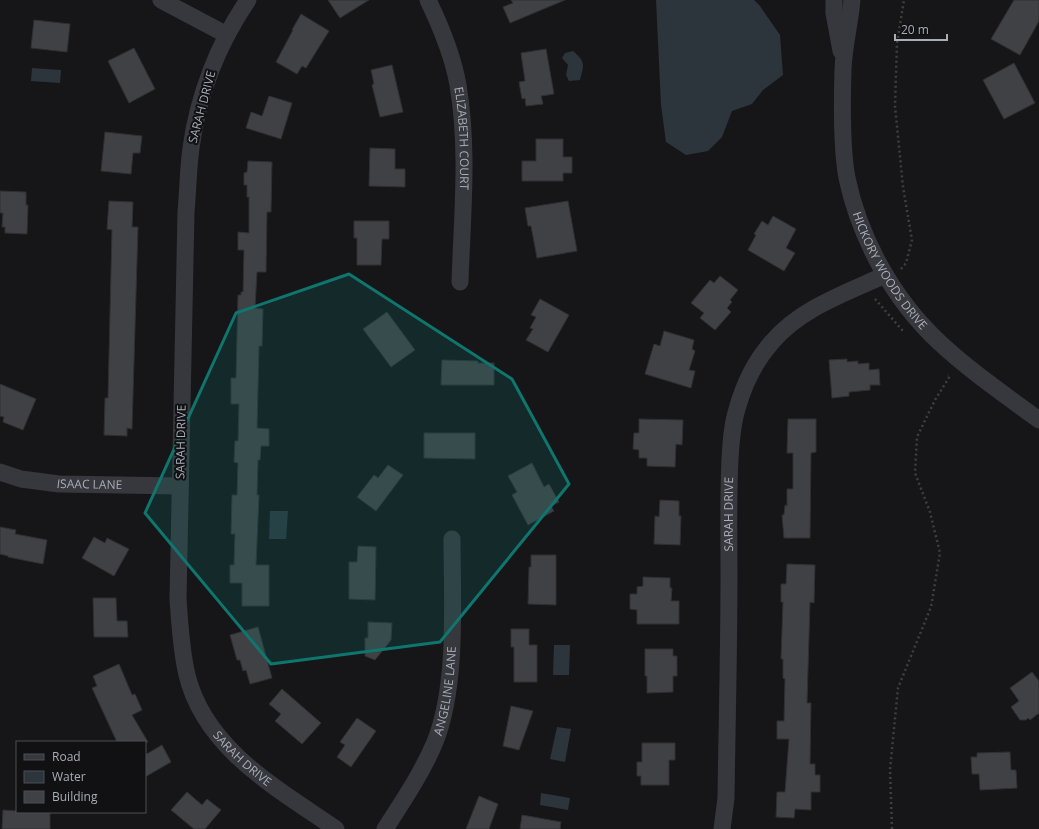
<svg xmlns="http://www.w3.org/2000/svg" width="1039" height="829" font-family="'Open Sans',sans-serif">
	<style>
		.water { fill: #2c353c }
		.building { fill: #404145; stroke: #303034 }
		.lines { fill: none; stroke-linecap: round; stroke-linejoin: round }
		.path { stroke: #3d3f44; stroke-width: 2.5; stroke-dasharray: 2 3; stroke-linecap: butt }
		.minor { stroke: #37383d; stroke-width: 17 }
		.marked { fill: #0f766e; fill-opacity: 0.2; stroke: #0f766e; stroke-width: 3; stroke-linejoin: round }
		.labels { text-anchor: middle; stroke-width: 4; stroke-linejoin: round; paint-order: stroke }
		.street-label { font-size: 12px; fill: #a8adb8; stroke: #111113 }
	</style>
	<rect width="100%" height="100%" fill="#161618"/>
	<g class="water">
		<polygon points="656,0 754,0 760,6 780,35 783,75 763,90 752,104 732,111 722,137 708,151 686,155 666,142 661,105"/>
		<path d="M 573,51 C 586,62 584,65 580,80 L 569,81 L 566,75 L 568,65 L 562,58 L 565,53 Z"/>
		<polygon points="32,68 61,70 60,83 31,81"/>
		<polygon points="270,511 288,511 286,539 269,539"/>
		<polygon points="554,645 570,645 569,675 553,675"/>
		<polygon points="557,727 571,729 565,762 550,759"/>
		<polygon points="541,793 570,798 568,810 540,805"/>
	</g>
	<g class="building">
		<polygon points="328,0 369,0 340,18"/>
		<polygon points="511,0 565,0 510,23 503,7 513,3"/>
		<polygon points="1014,0 1039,0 1039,21 1020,55 991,39"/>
		<polygon points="301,14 329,31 306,68 302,66 297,74 276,62 293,30 292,30"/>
		<polygon points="34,20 70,24 67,52 31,48"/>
		<polygon points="134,48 155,89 129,103 108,61"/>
		<polygon points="546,49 554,94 541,96 543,104 526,106 525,98 522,99 519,82 525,81 521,53"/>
		<polygon points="1014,63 1035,103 1004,119 983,80"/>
		<polygon points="392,65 403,112 380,117 372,85 374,84 371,70"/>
		<polygon points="269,96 292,103 281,139 246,128 251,112 262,116"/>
		<polygon points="105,132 142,136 140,153 133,153 131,174 101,171"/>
		<polygon points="536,139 563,139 563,157 572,157 572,173 563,173 563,181 522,181 522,161 536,161"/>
		<polygon points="370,148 395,149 395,169 405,169 405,187 369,186"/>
		<polygon points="248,161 272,162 271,212 267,212 266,272 257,272 255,308 263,309 262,346 259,346 257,428 269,429 269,446 261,446 260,460 258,460 257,495 259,495 256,565 269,565 269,606 242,606 242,583 230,583 230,565 234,565 235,534 231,534 232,495 237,495 238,463 234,462 235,441 238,441 239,404 231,404 231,378 236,378 238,295 241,295 241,292 243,292 244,250 238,250 238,232 249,233 249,197 247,197 247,185 244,185 244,173 247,172"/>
		<polygon points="0,191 26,192 26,205 28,205 27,234 5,233 5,227 2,227 3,213 0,213"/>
		<polygon points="109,201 133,202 132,227 138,227 132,429 127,428 127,436 104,435 105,398 108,398 112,230 107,229"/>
		<polygon points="568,201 577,251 537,258 531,226 528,226 525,208"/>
		<polygon points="773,216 796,229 786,248 795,253 784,271 748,250 756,235 754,234 762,221 768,225"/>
		<polygon points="354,221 389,221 389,239 382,239 381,265 357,265 357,238 354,238"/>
		<polygon points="720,276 738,290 730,300 732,302 727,308 731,312 715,330 700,318 704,313 691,303 710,280 714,283"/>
		<polygon points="540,299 569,315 548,352 526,340 533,329 530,328 536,317 531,315"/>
		<polygon points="387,312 415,350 391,367 363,329"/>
		<polygon points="664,331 694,340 692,349 695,351 689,370 695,371 691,388 645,374 654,344 660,346"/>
		<polygon points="847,359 847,362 858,361 858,364 869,363 869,370 879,369 880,385 870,385 870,390 849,392 849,396 832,398 829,360"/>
		<polygon points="442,360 478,361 478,363 494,363 494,385 441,385"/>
		<polygon points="0,384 36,399 23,430 3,422 4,417 0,416"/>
		<polygon points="639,419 683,420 682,445 676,444 675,467 647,466 647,458 639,458 639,450 633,449 634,433 639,433"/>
		<polygon points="788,419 816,419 816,452 811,453 810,538 784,538 782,515 784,515 785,505 787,506 787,489 793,489 793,453 787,453"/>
		<polygon points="424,433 475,433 475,459 424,458"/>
		<polygon points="532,463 544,487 549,484 559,502 551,506 554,511 528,525 512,495 517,492 508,476"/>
		<polygon points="388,465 403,475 376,511 357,497 374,475 378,478"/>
		<polygon points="660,500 679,501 679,516 681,516 680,545 654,544 655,516 659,517"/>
		<polygon points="0,527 16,530 15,534 47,540 43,564 8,557 8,556 0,554"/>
		<polygon points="94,537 105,543 107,538 129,549 114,576 82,558"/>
		<polygon points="358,546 376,547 375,600 349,599 349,562 357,562"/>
		<polygon points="531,555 556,555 556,605 528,604 529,567 531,567"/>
		<polygon points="787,564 815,565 814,603 810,602 807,703 811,703 810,764 815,764 815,775 820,775 820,792 811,792 811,810 795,809 794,818 776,817 777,792 785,792 789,739 777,739 777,721 784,721 785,679 783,678 783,659 781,659 783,602 781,602 781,584 786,584"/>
		<polygon points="643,577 670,578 670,588 672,588 671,601 679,601 679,624 637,624 637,610 630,609 630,594 637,594 637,587 643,586"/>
		<polygon points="93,598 116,598 117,621 127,621 128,637 94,637"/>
		<polygon points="368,622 392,623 391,640 375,660 365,656 365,638 368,638"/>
		<polygon points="258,627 272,678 250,684 246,670 243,671 240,660 237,660 230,635"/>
		<polygon points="511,629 529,629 529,645 537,645 537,682 514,682 514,647 511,647"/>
		<polygon points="645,649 673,649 673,656 677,656 677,676 673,676 673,692 647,693 647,676 645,676"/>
		<polygon points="119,664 132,695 135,694 142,710 132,715 148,742 117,742 92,688 97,686 93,676"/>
		<polygon points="1032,672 1039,681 1039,713 1030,720 1028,718 1026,720 1020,720 1011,707 1019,701 1010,688"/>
		<polygon points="282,689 321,723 302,744 275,721 281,714 269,704"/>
		<polygon points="511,706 533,711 519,750 503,746"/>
		<polygon points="357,718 376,731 351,767 337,757 345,745 340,742"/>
		<polygon points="642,743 675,743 675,760 669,760 669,785 641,785 641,776 637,776 637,762 642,762"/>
		<polygon points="162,745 171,762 145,777 145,755"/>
		<polygon points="1010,752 1011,770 1016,770 1017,788 980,790 979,774 972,774 971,757 977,757 977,753"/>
		<polygon points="187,792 202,805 207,799 221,810 205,829 194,829 171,810"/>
		<polygon points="479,796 498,804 489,829 466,829"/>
		<polygon points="3,810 17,811 17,812 50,812 50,829 2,829"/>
		<polygon points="522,815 561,822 560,829 520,829"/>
	</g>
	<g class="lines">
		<g class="path">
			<polyline points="901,269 906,263 912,240 903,187 895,106 897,43 904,0"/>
			<polyline points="875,299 903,331"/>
			<polyline points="892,829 890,770 898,688 931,607 940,553 930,512 915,473 917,437 935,400 950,376 948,375"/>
		</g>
		<g class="minor">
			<polyline points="161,0 227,35"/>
			<path id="s1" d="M 248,0 C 218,44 198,96 191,148 C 188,169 188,191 186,212 L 178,599 C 180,625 181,650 187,675 C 205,749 278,789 336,829"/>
			<path id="s2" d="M 428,0 C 441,27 453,56 458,85 C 469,150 462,217 460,282"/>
			<polyline points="834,0 834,13 841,51"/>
			<path id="s3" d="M 852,0 C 850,23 844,46 843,69 C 842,102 841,146 847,178 C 860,239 893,299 939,342 C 970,371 1005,395 1039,420"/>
			<path id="s4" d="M 0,472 L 21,479 L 59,484 L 180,486"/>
			<path id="s5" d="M 385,829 C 403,801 422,773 435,742 C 458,684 452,600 452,539"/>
			<path id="s6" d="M 722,829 L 726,798 C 727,724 729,649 729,574 C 729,536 728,498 730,459 C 731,442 732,425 737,409 C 744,384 755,361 772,342 C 801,308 846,293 885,275"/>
		</g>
	</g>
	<path class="marked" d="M 349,274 L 512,379 L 569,484 L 440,642 L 271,664 L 145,513 L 236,313 Z"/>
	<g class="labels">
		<g class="street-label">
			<text transform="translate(202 107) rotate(-75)" y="4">SARAH DRIVE</text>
			<text dy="4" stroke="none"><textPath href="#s2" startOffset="144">ELIZABETH COURT</textPath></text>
			<text dy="4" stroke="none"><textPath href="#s3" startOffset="282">HICKORY WOODS DRIVE</textPath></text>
			<text transform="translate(181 442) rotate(-89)" y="4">SARAH DRIVE</text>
			<text dy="4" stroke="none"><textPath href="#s4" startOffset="91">ISAAC LANE</textPath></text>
			<text dy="4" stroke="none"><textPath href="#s6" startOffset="315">SARAH DRIVE</textPath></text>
			<text dy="4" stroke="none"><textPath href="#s5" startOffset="153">ANGELINE LANE</textPath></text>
			<text dy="4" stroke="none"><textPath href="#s1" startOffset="790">SARAH DRIVE</textPath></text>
		</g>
	</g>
	<rect x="16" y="741" width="130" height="72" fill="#111113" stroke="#4d4f55"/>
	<rect x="24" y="754" width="20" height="6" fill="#37383d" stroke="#4d4f55"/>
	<text x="52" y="761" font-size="12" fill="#a8adb8">Road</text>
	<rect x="24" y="771" width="20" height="12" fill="#2c353c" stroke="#4d4f55"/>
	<text x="52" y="781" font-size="12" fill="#a8adb8">Water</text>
	<rect x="24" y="791" width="20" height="12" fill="#404145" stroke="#4d4f55"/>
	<text x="52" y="801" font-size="12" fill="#a8adb8">Building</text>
	<path d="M895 34v6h52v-6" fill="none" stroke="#a8adb8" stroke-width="2"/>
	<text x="901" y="34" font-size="12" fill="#a8adb8" stroke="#111113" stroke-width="3" paint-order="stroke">20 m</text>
</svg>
